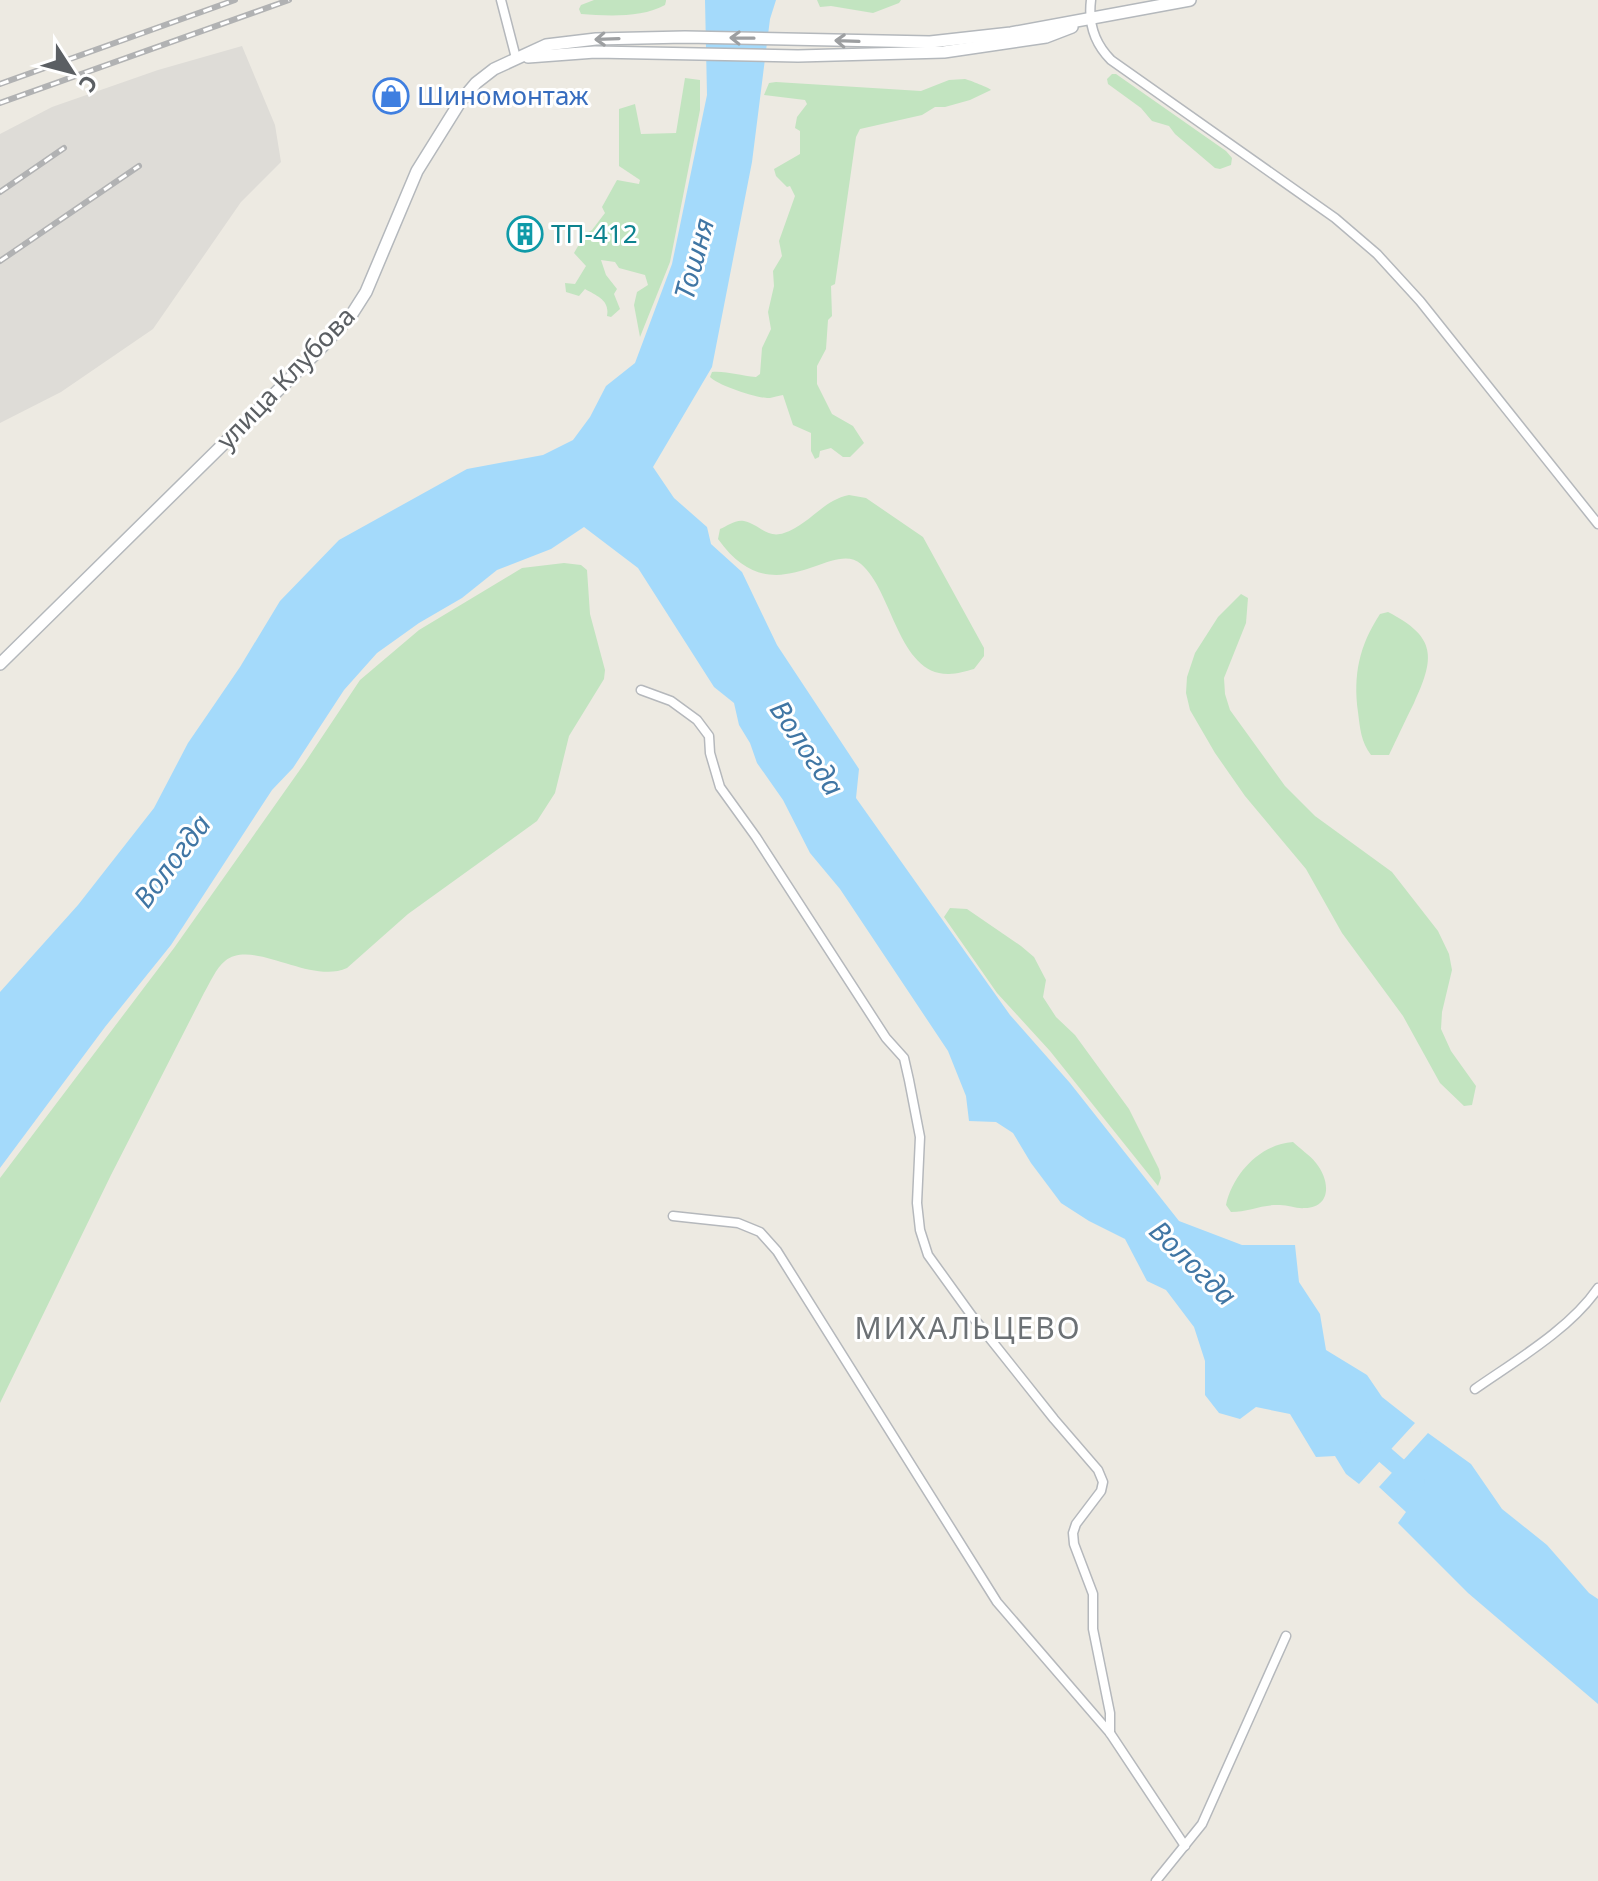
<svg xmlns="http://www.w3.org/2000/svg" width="1598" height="1881" font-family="'Noto Sans',sans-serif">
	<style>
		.industrial { fill: #dedcd7 }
		.green { fill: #c2e4c0 }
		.water { fill: #a4dafb }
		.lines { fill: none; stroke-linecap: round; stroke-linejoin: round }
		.river { stroke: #a4dafb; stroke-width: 18 }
		.minor-casing { stroke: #b5b8bc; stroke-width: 11 }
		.secondary-casing { stroke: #b4b8bc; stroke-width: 14 }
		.minor { stroke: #fff; stroke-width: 8 }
		.secondary { stroke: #fff; stroke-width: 11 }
		.rail-casing { stroke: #b1b2b3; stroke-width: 6 }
		.rail { stroke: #fff; stroke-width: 3; stroke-dasharray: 9; stroke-linecap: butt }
		.oneway { stroke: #9d9fa1 }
		.labels { text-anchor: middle; stroke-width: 6; stroke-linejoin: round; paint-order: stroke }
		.shop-label { font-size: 26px; fill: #366cbe; stroke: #fff; text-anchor: start }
		.culture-label { font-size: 26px; fill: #0d838f; stroke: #fff; text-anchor: start }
		.street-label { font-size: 26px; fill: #5b5f63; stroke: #fff }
		.water-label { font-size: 28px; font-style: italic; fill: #4076a4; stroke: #fff }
		.quarter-label { font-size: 30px; letter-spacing: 2px; fill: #6c7175; stroke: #fff }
	</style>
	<rect width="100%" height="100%" fill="#edeae2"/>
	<polygon class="industrial" points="242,46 275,125 281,162 241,202 153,329 61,392 0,423 0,134 52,107 158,70"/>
	<g class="green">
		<path d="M 594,0 L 666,0 L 666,1 L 665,5 C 642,18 607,16 581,14 L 579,9 L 581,5 Z"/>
		<polygon points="817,0 901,0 899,3 873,13 831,6 820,7"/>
		<polygon points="1112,74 1116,74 1226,151 1232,158 1231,165 1220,169 1215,168 1175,134 1169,126 1152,121 1141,108 1108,84 1107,79"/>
		<path d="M 685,78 L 700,80 L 700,110 L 670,262 L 640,337 L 634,305 L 637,292 L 648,285 L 645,275 L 619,268 L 615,262 L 601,260 L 606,275 L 617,289 L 614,294 L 620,309 L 611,317 L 607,316 C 610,300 597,296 585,289 L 579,296 L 566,292 L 565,283 L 575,284 L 586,266 L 574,253 L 585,234 L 592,230 L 605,213 L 602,207 L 617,180 L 639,184 L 640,180 L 619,166 L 619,109 L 635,104 L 641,134 L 676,133 Z"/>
		<path d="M 965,79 C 969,80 990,88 991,90 L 970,100 L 945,107 L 935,107 L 922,115 L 860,129 L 856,137 L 835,284 L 831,286 L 832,316 L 828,320 L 826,349 L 817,366 L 817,384 L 832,414 L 853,426 L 864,443 L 850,457 L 843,457 L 831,448 L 820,451 L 819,457 L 815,459 L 811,451 L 811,433 L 793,425 L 783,395 C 778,396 774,397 770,398 C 758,399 717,385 710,377 L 712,372 C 728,371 740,376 756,377 L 760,374 L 762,348 L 771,329 L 768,312 L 774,286 L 773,271 L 782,256 L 779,241 L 795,196 L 790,186 L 787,187 L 776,176 L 774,169 L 800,154 L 800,131 L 795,128 L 797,117 L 807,104 L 805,100 L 764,95 L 769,83 L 776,82 L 921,91 L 949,80 Z"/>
		<path d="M 849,495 L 866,498 L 923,537 L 984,648 L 984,656 L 974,669 C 966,671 957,674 949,674 C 898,675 893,591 861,564 C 831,538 774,618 718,539 L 720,529 C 727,526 736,519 744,521 C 759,524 767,539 784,533 C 809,525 823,500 849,495 Z"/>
		<path d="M 564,563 L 581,565 L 587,570 L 590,614 L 605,670 L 604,679 L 569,736 L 555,793 L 537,821 L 408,914 L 347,968 C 310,985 253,938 225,961 C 216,968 210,983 204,993 L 111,1175 L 0,1403 L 0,1178 L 174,948 L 304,764 L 360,680 L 419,630 L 522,568 Z"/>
		<polygon points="1241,594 1248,598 1246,623 1224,678 1225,694 1230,710 1285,786 1315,816 1392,872 1438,931 1449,954 1452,970 1442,1012 1441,1029 1451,1051 1476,1086 1472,1105 1464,1106 1440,1083 1403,1016 1342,933 1306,869 1245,796 1215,753 1190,710 1186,693 1187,677 1195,653 1218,617"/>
		<path d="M 1388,612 C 1437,637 1435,658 1414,703 C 1405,721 1397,738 1389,755 L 1371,755 C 1361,742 1360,728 1358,712 C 1353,675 1359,646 1380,614 Z"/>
		<polygon points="950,908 967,909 1021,946 1034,957 1046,980 1043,997 1056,1017 1075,1035 1129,1109 1159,1169 1161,1178 1158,1186 1050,1051 997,993 944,917"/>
		<path d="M 1293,1142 C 1300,1149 1310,1155 1316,1163 C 1330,1180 1332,1207 1305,1208 C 1297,1209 1288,1205 1280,1205 C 1263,1204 1248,1212 1231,1212 L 1226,1205 C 1233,1173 1261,1144 1293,1142 Z"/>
	</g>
	<g class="water">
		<polygon points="705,0 776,0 770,19 752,162 712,367 653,467 674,498 707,527 711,544 742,572 777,645 859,769 856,798 1010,1015 1070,1083 1179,1221 1242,1245 1295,1245 1299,1282 1320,1314 1326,1350 1367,1375 1382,1397 1415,1423 1359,1484 1346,1474 1335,1456 1316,1457 1290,1414 1256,1407 1240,1419 1219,1413 1205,1395 1205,1361 1194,1327 1166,1290 1147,1281 1125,1239 1089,1221 1061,1203 1031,1163 1013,1133 996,1122 969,1121 966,1096 948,1051 840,889 810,853 783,800 757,763 750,743 739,725 734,703 714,687 638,568 584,527 551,549 497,570 462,598 419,623 377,653 344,690 293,768 272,790 171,945 105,1027 0,1168 0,992 78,905 154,808 188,743 240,667 280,601 339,540 467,469 543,455 573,440 590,417 606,386 635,363 672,264 707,95"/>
		<polygon points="1428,1433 1471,1464 1502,1509 1547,1545 1589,1593 1598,1599 1598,1704 1468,1593 1398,1523 1406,1512 1379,1487"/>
	</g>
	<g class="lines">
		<polyline class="river" points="1369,1441 1416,1482"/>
		<defs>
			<g id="minor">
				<polyline points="501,0 516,58"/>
				<path d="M 1091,0 C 1088,24 1094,43 1111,60 L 1335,218 L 1377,254 L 1420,301 L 1598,524"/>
				<polyline points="641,690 671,701 697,720 709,736 710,753 720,787 756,837 886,1038 904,1058 909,1080 920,1137 917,1203 920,1230 928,1255 972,1316 1054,1419 1098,1470 1103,1482 1101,1491 1076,1524 1073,1533 1074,1544 1093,1594 1093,1629 1110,1713 1110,1733"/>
				<polyline points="673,1216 738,1223 760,1232 777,1251 997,1602 1110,1733 1185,1846"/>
				<path d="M 1475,1389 C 1515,1361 1570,1329 1598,1288"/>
				<polyline points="1156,1881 1202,1824 1286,1636"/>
			</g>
			<g id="secondary">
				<polyline points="528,57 595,52 798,56 944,52 1046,37 1072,27"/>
				<polyline points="0,664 319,350 352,314 366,292 417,171 460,102 476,83 494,69 546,45 596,39 685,37 930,42 1011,33 1190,0"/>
			</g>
		</defs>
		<use href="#minor" class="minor-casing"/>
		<use href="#secondary" class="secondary-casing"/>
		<use href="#minor" class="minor"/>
		<use href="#secondary" class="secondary"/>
		<defs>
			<g id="rail">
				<polyline points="0,84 235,0"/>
				<polyline points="0,103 289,0"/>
				<polyline points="0,192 64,148"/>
				<polyline points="0,261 139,166"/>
			</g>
		</defs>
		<use href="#rail" class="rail-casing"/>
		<use href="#rail" class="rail"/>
	</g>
	<defs><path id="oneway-shaft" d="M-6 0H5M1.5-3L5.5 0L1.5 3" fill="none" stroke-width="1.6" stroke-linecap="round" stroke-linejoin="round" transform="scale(2)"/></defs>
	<g class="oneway">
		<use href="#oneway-shaft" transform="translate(742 38) rotate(-179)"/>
		<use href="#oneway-shaft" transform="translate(607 39) rotate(178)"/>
		<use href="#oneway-shaft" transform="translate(847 41) rotate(-178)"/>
	</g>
	<defs>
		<symbol id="shop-ring" viewBox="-11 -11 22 22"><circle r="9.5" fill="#fff" stroke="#3f7fe0" stroke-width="1.5"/><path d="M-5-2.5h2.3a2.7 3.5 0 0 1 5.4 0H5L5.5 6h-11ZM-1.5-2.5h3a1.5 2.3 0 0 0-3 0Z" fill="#3f7fe0"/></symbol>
		<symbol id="building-ring" viewBox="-11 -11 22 22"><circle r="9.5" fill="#fff" stroke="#0f9aa8" stroke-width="1.5"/><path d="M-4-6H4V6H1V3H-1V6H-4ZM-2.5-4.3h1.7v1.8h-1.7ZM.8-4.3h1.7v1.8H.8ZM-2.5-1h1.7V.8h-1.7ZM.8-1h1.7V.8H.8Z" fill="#0f9aa8"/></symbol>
	</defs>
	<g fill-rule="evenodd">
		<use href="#shop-ring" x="371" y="76" width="40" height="40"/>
		<use href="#building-ring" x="505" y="214" width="40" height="40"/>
	</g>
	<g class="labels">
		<g class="shop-label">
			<text x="417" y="105">Шиномонтаж</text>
		</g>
		<g class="culture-label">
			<text x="551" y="243">ТП-412</text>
		</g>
		<g class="street-label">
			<text transform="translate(286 378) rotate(-46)" y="9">улица Клубова</text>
		</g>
		<g class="water-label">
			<text transform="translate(694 259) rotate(-75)" y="10">Тошня</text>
			<text transform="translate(807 748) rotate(56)" y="10">Вологда</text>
			<text transform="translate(172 861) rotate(-53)" y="10">Вологда</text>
			<text transform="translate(1193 1263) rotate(44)" y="10">Вологда</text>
		</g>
		<g class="quarter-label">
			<text x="968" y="1339">МИХАЛЬЦЕВО</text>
		</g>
	</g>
	<g transform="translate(72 72) rotate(126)" stroke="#ffffff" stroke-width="6" paint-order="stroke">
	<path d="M0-6L14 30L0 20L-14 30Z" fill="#5b5f63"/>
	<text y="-12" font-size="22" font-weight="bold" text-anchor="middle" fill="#5b5f63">С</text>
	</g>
</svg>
